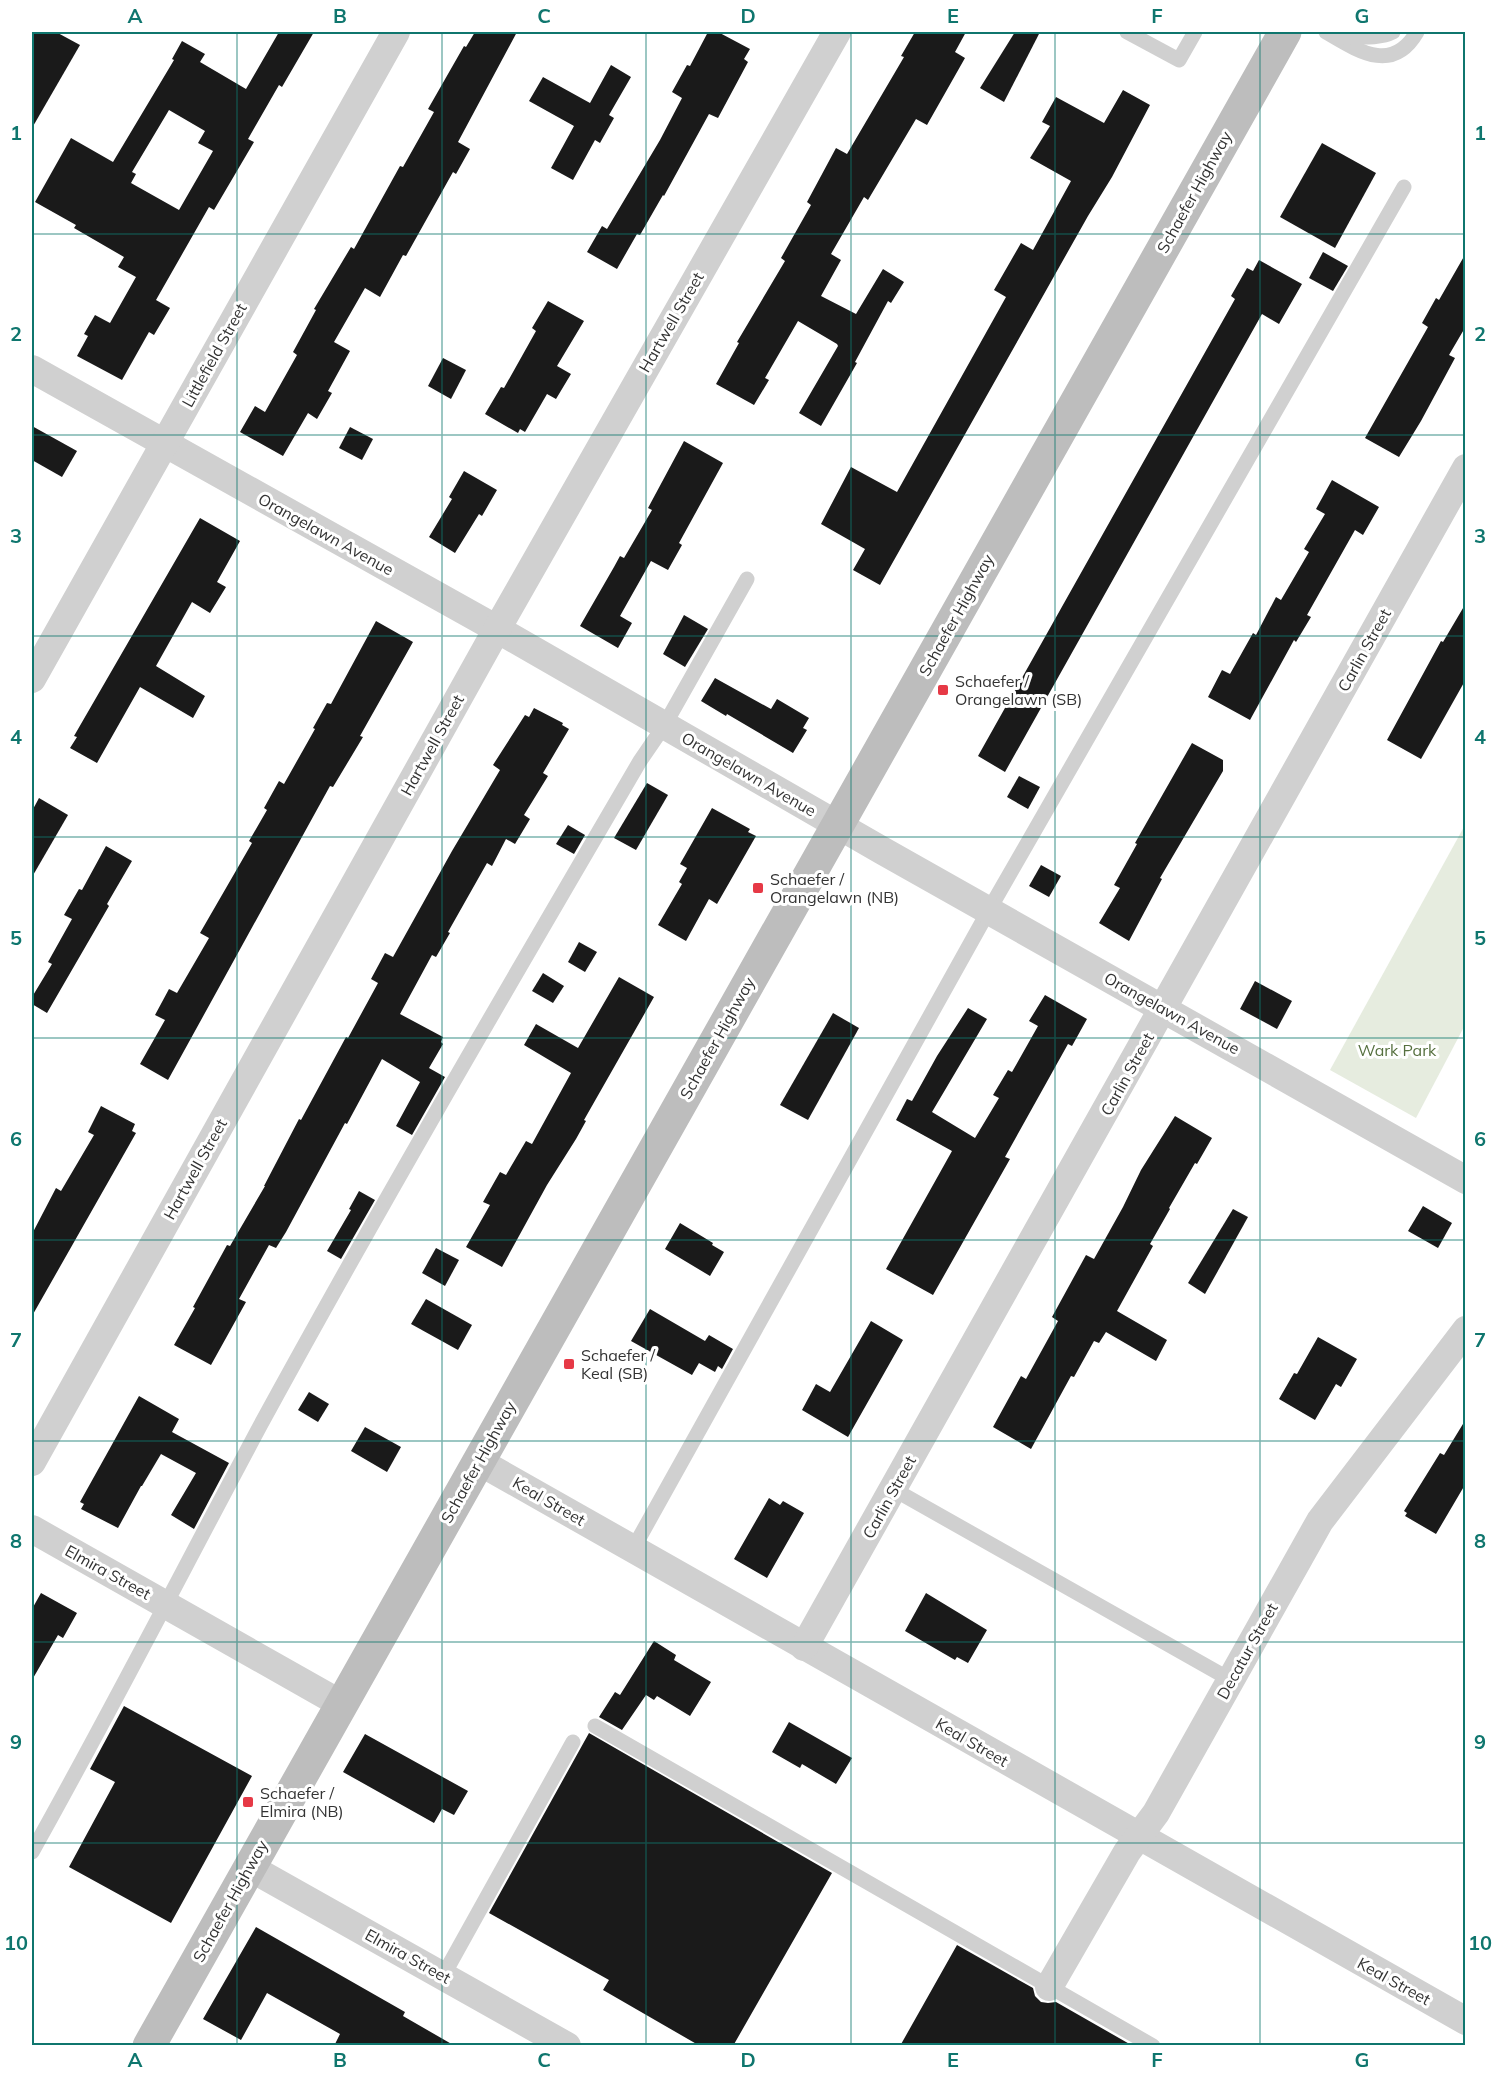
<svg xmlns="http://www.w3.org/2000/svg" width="1497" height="2077" font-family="Mulish,sans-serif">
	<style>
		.green { fill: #e6ecdf }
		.building { fill: #1a1a1a; fill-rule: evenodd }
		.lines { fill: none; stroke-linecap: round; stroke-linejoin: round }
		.lane { stroke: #d0d0d0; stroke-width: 15 }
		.street { stroke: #d0d0d0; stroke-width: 28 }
		.secondary { stroke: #bdbdbd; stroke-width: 33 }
		.grid { fill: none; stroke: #0f766e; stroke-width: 1.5; stroke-opacity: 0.55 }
		.poi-dot { fill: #e63946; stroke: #fff; stroke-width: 2 }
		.labels { text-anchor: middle; stroke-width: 6; stroke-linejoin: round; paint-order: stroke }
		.street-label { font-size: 16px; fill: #333; stroke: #fff }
		.poi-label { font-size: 16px; fill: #333; stroke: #fff; text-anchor: start }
		.park-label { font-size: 16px; fill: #56703f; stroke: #fff }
		.neatline { fill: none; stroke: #0f766e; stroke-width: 2 }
		.grid-label { font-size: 20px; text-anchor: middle; font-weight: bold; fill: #0f766e }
	</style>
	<rect width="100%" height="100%" fill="#fff"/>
	<polygon class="green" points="1465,825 1465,1025 1416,1118 1330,1070"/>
	<g class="building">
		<polygon points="32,32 56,32 80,45 32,128"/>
		<path d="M 279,32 L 314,32 L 282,87 L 279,85 L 248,139 L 254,142 L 214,210 L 209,207 L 156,300 L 170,308 L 154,335 L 149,332 L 122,380 L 77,356 L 88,336 L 84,334 L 95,315 L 110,323 L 136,277 L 118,267 L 124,257 L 74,228 L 76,225 L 35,202 L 71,138 L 113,162 L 174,60 L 172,59 L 182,41 L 205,54 L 200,62 L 246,89 ZM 169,110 L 205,131 L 198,143 L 213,151 L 179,210 L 131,183 L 136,174 L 132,172 Z"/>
		<polygon points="475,32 517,32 458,142 470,149 456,174 453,172 406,256 403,255 380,297 365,288 334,342 350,351 328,391 332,393 317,419 308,413 283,456 240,432 255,406 265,412 297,355 293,352 316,310 314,309 351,247 354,249 400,166 403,167 434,112 428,109 464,46 466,47"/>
		<polygon points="708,32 718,32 750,49 744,59 748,62 718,118 709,114 664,196 663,195 640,235 637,234 617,269 587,252 602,226 607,229 660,140 682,98 672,92 687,65 690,66"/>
		<polygon points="915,32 966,32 955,52 965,58 927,125 916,119 868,200 864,197 831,254 841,260 821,296 856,314 883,269 904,282 891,303 888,301 855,362 857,363 821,426 799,413 838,346 837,344 798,321 765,378 769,380 754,405 716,384 739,343 737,342 785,261 781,258 811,205 807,202 836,148 847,154 904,57 901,56"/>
		<polygon points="1015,32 1040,32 1004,102 980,88"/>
		<polygon points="611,65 631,77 609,115 614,118 600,143 595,140 573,180 551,168 574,126 529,101 543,77 590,103"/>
		<polygon points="1123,90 1150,105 1112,177 1088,216 880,585 853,570 865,549 821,524 851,467 897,492 1006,297 994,290 1021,243 1033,250 1071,181 1030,158 1050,126 1042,122 1056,97 1104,123"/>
		<polygon points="1322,143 1376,173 1335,248 1280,217"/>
		<polygon points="1323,252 1348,266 1333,291 1309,278"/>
		<polygon points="1466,253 1466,326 1449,355 1455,358 1421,421 1399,457 1365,438 1428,327 1422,323 1436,298 1439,300"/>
		<polygon points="1259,260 1302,284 1279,324 1262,314 1005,772 978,756 1235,299 1231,296 1247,268 1253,271"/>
		<polygon points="548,301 584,321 557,366 571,374 556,399 547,394 525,432 520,429 518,433 485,414 501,387 504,388 536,331 532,328"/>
		<polygon points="443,358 466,370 451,399 428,386"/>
		<polygon points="32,426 77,451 62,477 32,460"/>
		<polygon points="350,427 373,439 362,460 339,448"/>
		<polygon points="684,441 723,463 679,543 682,545 668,570 651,561 620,616 632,623 618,648 580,626 614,567 620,556 624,558 652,510 648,508"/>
		<polygon points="464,471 497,490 482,516 479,514 455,553 429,537 452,499 449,497"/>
		<polygon points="1332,480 1379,507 1363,535 1355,530 1307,615 1311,617 1296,642 1294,640 1250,720 1208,697 1222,670 1230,674 1253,633 1256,635 1276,597 1281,600 1309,552 1304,549 1325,514 1316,509"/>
		<polygon points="200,518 240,541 217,582 226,587 210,613 192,602 156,666 205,696 193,718 140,687 97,763 70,748 77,737 74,736"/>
		<polygon points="1466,603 1466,679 1421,759 1387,740 1441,641 1443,642"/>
		<polygon points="684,615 708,629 685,667 663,654"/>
		<polygon points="376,621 413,642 360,736 363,737 333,787 330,786 168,1080 140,1064 165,1020 155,1015 169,989 177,993 209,938 200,933 252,843 249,841 267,810 264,808 279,781 284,784 315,729 313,728 327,703 331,704"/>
		<polygon points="715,678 771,709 777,699 809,718 803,728 807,730 793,753 727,714 726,716 701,701"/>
		<polygon points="534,708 563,723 562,725 569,729 543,773 548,776 524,815 530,819 515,844 506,839 492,866 487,863 448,932 450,933 436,957 432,955 400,1014 443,1037 441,1042 443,1044 429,1068 445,1077 412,1135 396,1126 420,1082 382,1059 347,1124 345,1123 286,1232 276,1248 269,1245 239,1299 246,1302 211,1365 174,1345 195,1308 193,1307 227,1245 230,1246 265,1186 264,1186 299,1119 301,1120 346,1037 348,1038 378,983 371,979 385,953 393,957 452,851 500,770 493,765 525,715 529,717"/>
		<polygon points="1192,743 1223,760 1223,771 1160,878 1162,879 1129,941 1099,923 1120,888 1114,885 1137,844 1135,843"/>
		<polygon points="1019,776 1040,787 1028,809 1007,797"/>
		<polygon points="647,783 668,795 636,850 614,838"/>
		<polygon points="39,798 68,815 32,877 32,811"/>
		<polygon points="712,808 750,829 748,832 756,836 717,904 709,899 686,941 658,925 682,884 679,882 687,868 680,864"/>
		<polygon points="568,825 585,835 574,854 556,844"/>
		<polygon points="106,846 132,861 107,904 109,906 47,1013 32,1004 32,997 52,964 48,962 72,919 64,915 79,889 82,890"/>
		<polygon points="1041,865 1061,876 1049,897 1029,886"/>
		<polygon points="579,942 597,952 585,972 568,962"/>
		<polygon points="543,973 564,986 553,1003 532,991"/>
		<polygon points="619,977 654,997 584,1120 586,1121 576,1139 547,1185 502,1267 466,1247 490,1205 483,1202 500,1172 506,1175 526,1141 532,1144 571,1073 524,1045 536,1024 578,1048"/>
		<polygon points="1255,981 1292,1001 1277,1029 1240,1009"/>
		<polygon points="1045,995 1087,1019 1072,1046 1068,1044 1039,1096 1005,1157 1010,1159 933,1295 886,1269 952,1151 896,1120 907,1099 912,1101 937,1056 968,1008 987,1019 932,1112 975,1138 999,1098 993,1095 1008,1070 1012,1072 1038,1026 1029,1021"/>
		<polygon points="833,1013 859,1028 808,1120 780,1105"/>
		<polygon points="101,1106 135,1124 132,1131 136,1133 32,1316 32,1234 56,1188 61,1191 94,1135 88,1132"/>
		<polygon points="1175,1116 1212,1138 1197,1164 1195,1163 1169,1208 1170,1209 1150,1244 1153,1246 1117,1311 1167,1340 1156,1361 1106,1332 1099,1343 1094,1341 1074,1377 1071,1376 1031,1449 993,1427 1021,1376 1026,1379 1058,1321 1052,1317 1086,1255 1094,1259 1123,1207 1141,1170"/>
		<polygon points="359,1191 375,1200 341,1259 327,1251 351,1210 349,1209"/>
		<polygon points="1423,1206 1452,1223 1438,1248 1408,1231"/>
		<polygon points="1233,1209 1248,1217 1205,1294 1188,1283"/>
		<polygon points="680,1223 713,1243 712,1245 724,1252 710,1276 665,1249"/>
		<polygon points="436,1248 459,1260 445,1286 422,1273"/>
		<polygon points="426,1299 472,1325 458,1350 411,1324"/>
		<polygon points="650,1309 705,1341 709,1335 733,1349 722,1369 718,1366 715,1372 699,1363 692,1375 631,1341"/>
		<polygon points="871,1321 903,1340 848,1437 802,1410 816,1384 830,1392"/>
		<polygon points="1318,1337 1357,1359 1341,1387 1336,1384 1315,1420 1279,1399 1294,1373 1297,1374"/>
		<polygon points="309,1392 329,1404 318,1422 298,1410"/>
		<polygon points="139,1396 179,1419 172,1432 229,1463 194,1529 171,1515 196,1473 161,1454 142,1486 141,1486 118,1528 81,1509 84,1504 80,1502"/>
		<polygon points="1466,1419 1466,1483 1436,1534 1405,1516 1407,1513 1404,1511 1440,1453 1444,1455"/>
		<polygon points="365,1427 401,1447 387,1472 351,1451"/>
		<polygon points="769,1498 780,1505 783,1501 804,1513 767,1578 734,1559"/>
		<polygon points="41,1593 77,1613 63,1638 58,1635 32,1680 32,1609"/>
		<polygon points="926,1593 987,1630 968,1663 957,1657 955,1660 905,1631"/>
		<polygon points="654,1641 676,1655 674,1660 711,1682 690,1716 657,1696 654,1700 646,1695 622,1730 599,1717 615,1692 620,1695"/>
		<polygon points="124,1706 252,1776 171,1923 69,1867 115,1782 90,1769"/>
		<polygon points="789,1722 852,1758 836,1784 802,1764 800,1768 772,1752"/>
		<polygon points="589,1733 832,1873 733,2046 700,2046 603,1990 609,1980 489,1913"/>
		<polygon points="365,1734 468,1791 454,1815 442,1809 434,1823 343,1772"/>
		<polygon points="256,1927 405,2012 403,2016 455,2046 334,2046 340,2034 267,1993 241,2040 203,2019"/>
		<polygon points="957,1945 1033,1988 1035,1996 1041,2002 1048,2003 1056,2002 1133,2046 900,2046"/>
	</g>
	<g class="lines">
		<g class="lane">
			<polyline points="1127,32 1179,60 1195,32"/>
			<path d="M 1326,32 C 1357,50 1392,75 1417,32"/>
			<path d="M 1336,37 C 1353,36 1378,40 1393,32"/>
			<polyline points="893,1489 1231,1680"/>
			<polyline points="633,1549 989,910 1404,187"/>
			<polyline points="595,1726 1153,2046"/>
			<path d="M 32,1852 C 111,1711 184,1568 260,1426 C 382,1202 511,982 640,761 L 664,726 L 747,579"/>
			<polyline points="443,1976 573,1742"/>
		</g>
		<g class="street">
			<polyline points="32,369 497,629 883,851 1466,1180"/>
			<polyline points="32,679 396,32"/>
			<polyline points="478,1461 1466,2021"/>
			<polyline points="32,1462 497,629 837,32"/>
			<polyline points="32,1529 341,1704"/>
			<polyline points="804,1647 1466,468"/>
			<polyline points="249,1867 567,2046"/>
			<polyline points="1049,1987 1127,1852 1156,1813 1320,1521 1466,1330"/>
		</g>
		<polyline class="secondary" points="149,2046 1285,32"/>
	</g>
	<path class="grid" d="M 237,32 L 237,2046M 442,32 L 442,2046M 646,32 L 646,2046M 851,32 L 851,2046M 1055,32 L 1055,2046M 1260,32 L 1260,2046M 32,234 L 1466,234M 32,435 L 1466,435M 32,636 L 1466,636M 32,837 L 1466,837M 32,1038 L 1466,1038M 32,1240 L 1466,1240M 32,1441 L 1466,1441M 32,1642 L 1466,1642M 32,1843 L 1466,1843"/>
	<g class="poi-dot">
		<rect x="937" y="684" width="12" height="12" rx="3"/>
		<rect x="752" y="882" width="12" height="12" rx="3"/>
		<rect x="563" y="1358" width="12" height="12" rx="3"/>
		<rect x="242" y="1796" width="12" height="12" rx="3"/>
	</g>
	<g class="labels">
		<g class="street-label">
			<text transform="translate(1194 192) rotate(-61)" y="6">Schaefer Highway</text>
			<text transform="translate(671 322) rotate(-60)" y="6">Hartwell Street</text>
			<text transform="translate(214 355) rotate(-61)" y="6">Littlefield Street</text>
			<text transform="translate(326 534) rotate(29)" y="6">Orangelawn Avenue</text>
			<text transform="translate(956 615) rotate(-61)" y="6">Schaefer Highway</text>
			<text transform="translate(1364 650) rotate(-61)" y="6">Carlin Street</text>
			<text transform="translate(432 745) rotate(-61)" y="6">Hartwell Street</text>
			<text transform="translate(749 774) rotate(30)" y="6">Orangelawn Avenue</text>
			<text transform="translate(1172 1013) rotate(29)" y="6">Orangelawn Avenue</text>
			<text transform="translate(717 1038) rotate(-61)" y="6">Schaefer Highway</text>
			<text transform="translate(1127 1074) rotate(-61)" y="6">Carlin Street</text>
			<text transform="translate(195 1169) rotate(-61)" y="6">Hartwell Street</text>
			<text transform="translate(478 1462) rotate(-61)" y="6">Schaefer Highway</text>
			<text transform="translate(889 1497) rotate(-61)" y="6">Carlin Street</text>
			<text transform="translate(549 1501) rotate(30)" y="6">Keal Street</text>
			<text transform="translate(108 1572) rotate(29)" y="6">Elmira Street</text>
			<text transform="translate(1247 1651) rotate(-61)" y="6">Decatur Street</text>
			<text transform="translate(972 1742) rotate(30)" y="6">Keal Street</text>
			<text transform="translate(230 1901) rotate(-61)" y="6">Schaefer Highway</text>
			<text transform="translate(408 1956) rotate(29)" y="6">Elmira Street</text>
			<text transform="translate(1394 1981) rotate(29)" y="6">Keal Street</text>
		</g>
		<g class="poi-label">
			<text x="955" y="687">Schaefer /<tspan x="955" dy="18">Orangelawn (SB)</tspan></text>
			<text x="770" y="885">Schaefer /<tspan x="770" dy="18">Orangelawn (NB)</tspan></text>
			<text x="581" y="1361">Schaefer /<tspan x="581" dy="18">Keal (SB)</tspan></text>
			<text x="260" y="1799">Schaefer /<tspan x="260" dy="18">Elmira (NB)</tspan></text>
		</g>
		<g class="park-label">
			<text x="1397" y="1056">Wark Park</text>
		</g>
	</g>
	<rect width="1497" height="2077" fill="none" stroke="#ffffff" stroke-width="66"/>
	<rect x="33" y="33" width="1431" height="2011" class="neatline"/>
	<g class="grid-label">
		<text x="135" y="23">A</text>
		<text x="340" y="23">B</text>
		<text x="544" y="23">C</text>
		<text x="748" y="23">D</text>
		<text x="953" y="23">E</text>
		<text x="1157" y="23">F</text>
		<text x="1362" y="23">G</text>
		<text x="16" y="140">1</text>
		<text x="1480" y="140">1</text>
		<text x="16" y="341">2</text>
		<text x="1480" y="341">2</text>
		<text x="16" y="543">3</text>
		<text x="1480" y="543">3</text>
		<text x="16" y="744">4</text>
		<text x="1480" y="744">4</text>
		<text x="16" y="945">5</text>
		<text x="1480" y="945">5</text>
		<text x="16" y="1146">6</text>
		<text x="1480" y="1146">6</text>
		<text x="16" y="1347">7</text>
		<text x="1480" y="1347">7</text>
		<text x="16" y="1548">8</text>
		<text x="1480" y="1548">8</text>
		<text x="16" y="1749">9</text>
		<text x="1480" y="1749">9</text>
		<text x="16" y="1950">10</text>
		<text x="1480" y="1950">10</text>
		<text x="135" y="2067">A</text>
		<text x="340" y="2067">B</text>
		<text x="544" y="2067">C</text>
		<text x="748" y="2067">D</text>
		<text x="953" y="2067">E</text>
		<text x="1157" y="2067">F</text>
		<text x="1362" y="2067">G</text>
	</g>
</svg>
